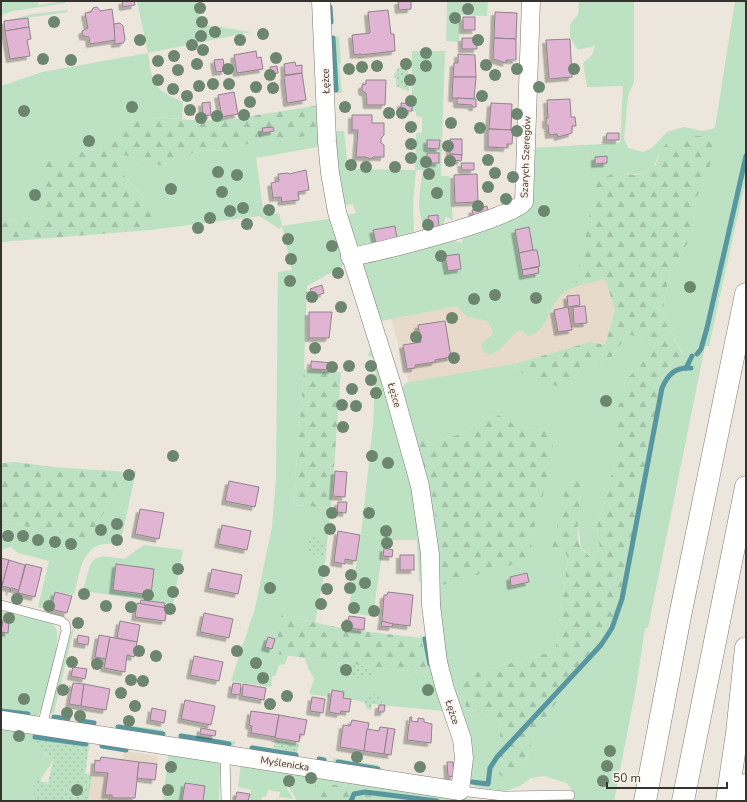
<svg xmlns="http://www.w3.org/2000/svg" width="747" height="802" font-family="'Nunito Sans',sans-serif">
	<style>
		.built { fill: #e7dacb }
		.green { fill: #bce1c3; fill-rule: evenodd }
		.forest { fill: url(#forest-firs) }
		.garden { fill: url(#garden-dots) }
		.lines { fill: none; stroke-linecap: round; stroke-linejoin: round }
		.stream { stroke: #5896a0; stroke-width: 5 }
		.building { fill: #e1b4d3; stroke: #8e848b; filter: url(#shadow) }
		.lane-casing { stroke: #807971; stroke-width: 10 }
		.street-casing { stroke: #807971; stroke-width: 19 }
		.secondary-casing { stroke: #807971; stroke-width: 23 }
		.highway-casing { stroke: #807971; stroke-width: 23 }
		.lane { stroke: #fff; stroke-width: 9 }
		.street { stroke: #fff; stroke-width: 18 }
		.secondary { stroke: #fff; stroke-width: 22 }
		.highway { stroke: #fff; stroke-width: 22 }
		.tree { fill: #6d8670 }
		.labels { text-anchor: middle; stroke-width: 3.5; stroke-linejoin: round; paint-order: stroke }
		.street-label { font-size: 10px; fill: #36332f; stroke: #fbf3e9 }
	</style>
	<defs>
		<pattern id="forest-firs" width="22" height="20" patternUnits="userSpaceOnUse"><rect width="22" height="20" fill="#bce1c3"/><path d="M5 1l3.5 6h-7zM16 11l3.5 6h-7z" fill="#a2c2a8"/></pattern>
		<pattern id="garden-dots" width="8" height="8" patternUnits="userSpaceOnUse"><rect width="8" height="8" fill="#bce1c3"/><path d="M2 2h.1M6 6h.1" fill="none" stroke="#a2c2a8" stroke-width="1.8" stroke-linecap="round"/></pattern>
		<filter id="shadow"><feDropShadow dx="-3.5" dy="3.5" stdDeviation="0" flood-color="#0004"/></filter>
	</defs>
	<rect width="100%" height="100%" fill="#ede6dc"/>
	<g class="built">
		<polygon points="605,279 615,310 605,346 590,342 517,363 409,383 391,319 576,283"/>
		<polygon points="124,751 158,756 155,780 137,778 123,760"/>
		<polygon points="92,775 107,777 105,795 112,795 111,801 88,801"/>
	</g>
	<g class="green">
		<polygon points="1,1 38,1 39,5 63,1 66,1 66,3 13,11 1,15"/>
		<path d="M 137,1 L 196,1 L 201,24 L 251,32 L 148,53 C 153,85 152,88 183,102 L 182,119 L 153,117 L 102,147 L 46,161 L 46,216 L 1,223 L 1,86 L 42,72 L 148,53 Z"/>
		<polygon points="447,1 488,1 487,16 460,15 459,42 446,41"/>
		<path d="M 579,1 L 634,1 L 634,82 L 628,96 L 624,139 L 628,148 L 643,152 L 652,148 L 667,132 L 684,127 L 703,131 L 715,128 L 735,1 L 746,1 L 746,179 L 720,296 L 718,299 L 719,301 L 709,346 L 705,346 L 648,628 L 645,628 L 636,688 L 614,801 L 567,801 L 570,800 L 574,793 L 567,783 L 544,776 L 531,778 L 520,786 L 506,791 L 476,787 L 470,782 L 453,699 L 402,387 L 406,383 L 517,363 L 514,369 L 574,380 L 582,366 L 610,359 L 628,334 L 643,339 L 650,351 L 640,367 L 624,381 L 627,397 L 618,405 L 619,434 L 613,469 L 597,527 L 600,551 L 590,557 L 581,547 L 577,517 L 581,495 L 552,549 L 566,551 L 568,559 L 555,651 L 451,679 L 464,699 L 466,707 L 502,723 L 497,752 L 524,766 L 536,731 L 611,626 L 620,598 L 664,378 L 683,354 L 665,322 L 663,312 L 665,295 L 670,275 L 693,233 L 696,198 L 703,186 L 662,148 C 653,173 644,177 618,172 L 576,283 L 605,279 C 591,283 572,285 561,295 C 547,308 549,332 527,336 L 524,331 L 518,331 C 510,336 490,369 481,346 L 483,342 L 492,335 L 493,331 L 488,322 C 474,315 468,323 458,306 L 376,322 L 362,267 L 364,263 L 449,239 L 462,243 L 464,231 L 518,212 L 530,148 L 620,143 L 623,86 L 587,87 L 583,63 L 592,55 L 595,46 L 578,50 L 570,37 L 570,24 L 578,15 ZM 494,414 L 506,418 L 517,428 L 529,427 L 545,429 L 552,439 L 532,536 L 531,559 L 437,533 L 434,504 L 417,440 L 421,433 L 439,441 L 457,435 Z"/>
		<polygon points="67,10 68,12 4,21 33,14"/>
		<polygon points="339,36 341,63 339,64 342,93 333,93 330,38"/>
		<path d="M 412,51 L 445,51 L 441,170 L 441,176 L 449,176 L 453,220 L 446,217 L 443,226 L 429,233 C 414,217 420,190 423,170 L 416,170 L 413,203 L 414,234 L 362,249 L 354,245 L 347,215 L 356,213 L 353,204 L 345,205 L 341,203 L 333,131 L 344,131 L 348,169 L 415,170 L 416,133 L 422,133 L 422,117 L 416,116 L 416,112 L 412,111 Z"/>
		<polygon points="322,134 318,147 256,158 264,216 279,213 282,226 334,218 348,263 307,286 304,369 293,505 331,508 323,580 315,622 281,615 276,654 288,656 285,664 279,665 275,676 272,676 271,687 231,681 255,608 272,527 276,477 278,272 292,270 282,227 280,229 259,216 150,230 154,224 144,198 122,173 116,162 124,155 163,166 180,155 205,151 230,150 247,144"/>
		<polygon points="372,346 423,527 417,529 417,538 425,541 424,583 419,582 417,540 384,540 373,616 348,613 361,535 373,425 376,360 368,355"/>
		<path d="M 136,471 L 120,545 C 83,537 81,567 74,595 L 55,591 L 50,610 L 38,607 L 49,561 L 18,553 L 11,547 L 1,550 L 1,523 L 4,522 L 89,539 L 127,472 Z"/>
		<path d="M 144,545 L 183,550 L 173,604 L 83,591 C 92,559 88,552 124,559 Z"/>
		<path d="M 1,611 L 51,623 C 54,626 57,628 57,633 C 59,648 46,705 37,717 L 1,714 L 1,632 L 8,632 L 9,621 L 3,620 L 3,625 L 1,625 Z"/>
		<polygon points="75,624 54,713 50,713 72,630"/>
		<polygon points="420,635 426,638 448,722 446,722 443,711 382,705 384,702 370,694 364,702 343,698 344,692 332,690 330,690 329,697 309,694 314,679 308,668 305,658 428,674"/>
		<polygon points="119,724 163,730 162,737 118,730"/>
		<path d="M 1,727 L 90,741 L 89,747 L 37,738 L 44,754 L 54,757 C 52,766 43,772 40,782 L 35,781 L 33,801 L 1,801 Z"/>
		<polygon points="181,733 236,742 232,747 181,739"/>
		<polygon points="252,745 296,752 295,758 251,751"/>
		<polygon points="172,753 216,760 220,766 219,801 163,801 168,757"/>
		<polygon points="333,758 378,765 377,772 333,764"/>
		<polygon points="241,764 472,799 474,801 442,801 315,782 315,801 297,801 284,779 283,781 293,799 281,797 279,800 280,792 268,790 266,797 262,797 261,801 249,801 251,790 238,787"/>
	</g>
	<g class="forest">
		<polygon points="320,105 322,134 247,144 230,150 205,151 180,155 163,166 124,155 116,162 122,173 153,209 154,224 150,230 1,242 1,223 46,216 46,161 102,147 142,118 153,117 204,121 232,119"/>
		<path d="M 688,135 L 709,137 L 713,143 L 712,159 L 703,186 L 696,198 L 693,233 L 670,275 L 665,295 L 663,312 L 665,322 L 683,355 L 683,365 L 672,369 L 664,378 L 620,598 L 611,626 L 536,731 L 524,766 L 518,778 L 507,780 L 497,772 L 497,752 L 502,723 L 466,707 L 464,699 L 451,679 L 555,651 L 568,559 L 565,551 L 552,549 L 567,481 L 576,467 L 583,474 C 582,491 573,534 581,548 C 583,551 587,554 590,557 L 600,551 L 597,527 L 613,469 L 619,434 L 612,424 L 618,405 L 627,397 L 624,381 L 640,367 L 649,351 L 643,339 L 628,334 L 610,359 L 582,366 L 574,380 L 560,387 L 514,370 L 517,363 L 590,342 L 605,345 L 615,310 L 605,279 L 576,283 L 597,180 L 618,172 L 634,175 L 644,173 L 656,164 L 662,148 L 671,140 Z"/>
		<polygon points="304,369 341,372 331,508 293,505"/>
		<polygon points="494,414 506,418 517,428 529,427 545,429 552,439 554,455 532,536 531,559 439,586 437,533 434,504 417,440 421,433 439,441 457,435"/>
		<polygon points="16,462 52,467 127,472 89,539 4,522 1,523 1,463"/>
		<polygon points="281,615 345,629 421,638 428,674 275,654"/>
		<polygon points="315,782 442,801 315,801"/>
	</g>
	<g class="garden">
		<polygon points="398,68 405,68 408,71 409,92 396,86 396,78 393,77"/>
		<polygon points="308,535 326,540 325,560 307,553"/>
		<path d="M 345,664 L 371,667 L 374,671 L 373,675 C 363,678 357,681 350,672 L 346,672 Z"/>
		<polygon points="370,694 378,695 383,699 382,705 372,704 371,710 367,709 364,702 365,697"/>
		<path d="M 37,738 L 89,747 L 85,774 L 92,775 L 88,801 L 33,801 L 35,780 L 48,783 L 54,757 C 45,754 41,752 36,744 Z"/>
		<polygon points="275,740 299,744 297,752 274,748"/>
	</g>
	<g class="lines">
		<g class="stream">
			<polyline points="330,7 331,22"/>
			<polyline points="333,38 336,90"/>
			<polyline points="697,354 701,349 707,328 746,156"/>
			<polyline points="686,368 692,356"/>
			<polyline points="425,639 430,664"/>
			<polyline points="1,711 28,714"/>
			<polyline points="54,717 68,719"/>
			<polyline points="81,721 94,723"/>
			<polyline points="118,727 163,734"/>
			<polyline points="181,736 229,744"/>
			<polyline points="35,737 86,744"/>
			<polyline points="102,746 126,750"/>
			<polyline points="252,748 296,755"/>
			<polyline points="319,759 324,760"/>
			<polyline points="338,762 378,769"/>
			<path d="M 472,782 L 488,784 L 490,768 L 497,757 L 601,645 L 612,628 L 622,599 L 662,388 C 668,374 675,367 691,368"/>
			<polyline points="351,801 354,794 365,792 437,801"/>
		</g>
	</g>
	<g class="building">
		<polygon points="122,1 134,1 135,5 123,7"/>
		<polygon points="398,1 411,1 411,9 399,10"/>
		<polygon points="97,7 100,11 112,9 116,40 90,44 89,37 83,36 82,31 88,28 85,13 91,12 93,8"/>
		<polygon points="388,10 391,34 394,34 395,51 361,55 361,54 354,55 352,35 370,33 368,12"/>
		<polygon points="495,12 517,13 516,39 494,38"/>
		<rect x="463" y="17" width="12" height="13"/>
		<polygon points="28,18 29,27 5,31 4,21"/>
		<polygon points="120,23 123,26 125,40 123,43 115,44 114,24"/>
		<polygon points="29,27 31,39 27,40 30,56 10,59 5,31"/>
		<polygon points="462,38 476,38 477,49 462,49"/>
		<polygon points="494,38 516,39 516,60 506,60 506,63 493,59"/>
		<polygon points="570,39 572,77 549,79 546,40"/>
		<polygon points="256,51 257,58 261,57 263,69 237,73 234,55"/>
		<polygon points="458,54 475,55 476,77 453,77 454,63 458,63"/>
		<polygon points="223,59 225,71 216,72 214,60"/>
		<polygon points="295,62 296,66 302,65 302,73 285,75 284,64"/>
		<polygon points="277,66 278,73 271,74 270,67"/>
		<polygon points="302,73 306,100 287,103 284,76"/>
		<polygon points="453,77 476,77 474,99 452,98"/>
		<polygon points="366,80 386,80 385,105 367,105 366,93 362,91 362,85 366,84"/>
		<polygon points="234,92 238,114 222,117 218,95"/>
		<polygon points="457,98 476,99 476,107 472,107 472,105 457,104"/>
		<polygon points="570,99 571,117 575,117 576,126 572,126 572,133 558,137 557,134 549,135 548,125 546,125 546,118 548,118 547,100"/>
		<polygon points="210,102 211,115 203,116 202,103"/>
		<polygon points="401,103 412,104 412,111 401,111"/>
		<polygon points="491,103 512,104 511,130 489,129"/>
		<polygon points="352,115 372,115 372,123 384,123 384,135 381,138 381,143 384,145 384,157 373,157 371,159 365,157 356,157 358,130 352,130"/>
		<polygon points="273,127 274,131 263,133 262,128"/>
		<polygon points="488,129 513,130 512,144 507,144 507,148 488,147"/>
		<polygon points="607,133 619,133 619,140 606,140"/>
		<polygon points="450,139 462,139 462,155 450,154"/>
		<polygon points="427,140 440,140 439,149 427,148"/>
		<rect x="427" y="153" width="12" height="10"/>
		<polygon points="452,154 462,155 461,161 451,160"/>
		<polygon points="607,156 607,163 595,164 595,157"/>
		<polygon points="461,163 474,163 474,170 462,170"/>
		<polygon points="306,170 309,190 298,192 299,200 282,202 281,197 273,198 271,183 279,181 278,174 288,173 289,174"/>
		<polygon points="477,174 478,202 455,203 454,175"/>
		<polygon points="487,206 489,214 474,218 472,210"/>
		<polygon points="438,215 439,228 430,229 428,216"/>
		<polygon points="395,226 397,239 376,243 373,230"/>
		<polygon points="529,227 533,250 519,253 515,230"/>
		<polygon points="533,250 537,250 540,266 522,270 519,253"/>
		<polygon points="459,254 461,269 448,271 445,256"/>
		<polygon points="538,267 539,273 523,276 522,270"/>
		<polygon points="322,285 324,293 313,297 310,289"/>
		<polygon points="579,295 580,305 568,307 567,296"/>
		<polygon points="585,306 587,323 574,324 573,307"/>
		<polygon points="568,307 572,330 558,332 554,310"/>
		<polygon points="309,312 332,312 329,338 309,338"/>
		<polygon points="445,321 451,357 435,360 435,362 415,365 415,368 407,369 403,345 421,342 418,325"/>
		<polygon points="311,361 332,363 332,370 311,369"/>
		<polygon points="335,471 347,472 345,497 333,496"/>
		<polygon points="229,481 259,487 255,507 225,501"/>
		<polygon points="338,502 347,502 346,513 337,512"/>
		<polygon points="140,509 164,513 159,539 135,534"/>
		<polygon points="222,525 251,531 247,550 218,544"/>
		<polygon points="338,531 360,535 356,561 345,559 345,564 334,562"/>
		<polygon points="384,548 393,550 392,557 383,556"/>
		<rect x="400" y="555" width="14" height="15"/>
		<polygon points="1,558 9,560 1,589"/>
		<polygon points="9,560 25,565 18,594 18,590 11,588 10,592 10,588 2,586"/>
		<polygon points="26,564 42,568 35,597 18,593"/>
		<polygon points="116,564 154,569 151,595 113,590"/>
		<polygon points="212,569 242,575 238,594 208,588"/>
		<polygon points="527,573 529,582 511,586 510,577"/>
		<polygon points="55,592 72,596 67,613 51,609"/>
		<polygon points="388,592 413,595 410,626 386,623 386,622 382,621 384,595 387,595"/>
		<polygon points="141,600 165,603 164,608 140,604"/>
		<polygon points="137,603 167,608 165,621 135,617"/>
		<polygon points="204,613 233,619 229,638 200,632"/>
		<polygon points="349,616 365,618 364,630 348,628"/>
		<polygon points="3,620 9,621 8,633 1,632"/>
		<polygon points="120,621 140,625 137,642 117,638"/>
		<polygon points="382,621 393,624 392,627 381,626"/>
		<polygon points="78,635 89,637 88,645 77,643"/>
		<polygon points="99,635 110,637 106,659 95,657"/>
		<polygon points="110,637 137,642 134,657 127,655 125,672 104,668"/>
		<polygon points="268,637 275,639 272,649 265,647"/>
		<polygon points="194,656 223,662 219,681 190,675"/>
		<polygon points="73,667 87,669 85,679 71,676"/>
		<polygon points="73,683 84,684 81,706 69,704"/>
		<polygon points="233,683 241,684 240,695 231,694"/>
		<polygon points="84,684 110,689 106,710 81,706"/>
		<polygon points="243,684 266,688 264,700 242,696"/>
		<polygon points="332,690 344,692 343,698 351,699 349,712 341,711 340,714 329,712"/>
		<polygon points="312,697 325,699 323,713 310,711"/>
		<polygon points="185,700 215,706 211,725 181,719"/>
		<polygon points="379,705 385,705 384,712 378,712"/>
		<polygon points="152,708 166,711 164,723 150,720"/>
		<polygon points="251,711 279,715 275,737 251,733 252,726 249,725"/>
		<polygon points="279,715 307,720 304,735 300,734 299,742 275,738"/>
		<polygon points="410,717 412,717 411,721 418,722 418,718 424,719 424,722 432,724 431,743 407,740"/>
		<polygon points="352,720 369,723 364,751 340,747 343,725 350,726"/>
		<polygon points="380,727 388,728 384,754 364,751 367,729 379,731"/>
		<polygon points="201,728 216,731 215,736 200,734"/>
		<polygon points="388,728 395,729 391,755 384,754"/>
		<polygon points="101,757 139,762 135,798 112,798 112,795 105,795 108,773 94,772 95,760 100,761"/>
		<polygon points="139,762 157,764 155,780 137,778"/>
		<polygon points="447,762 453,762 454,777 448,776"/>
		<polygon points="185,783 205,786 203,801 182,801"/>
		<polygon points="237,792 250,794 248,801 235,801"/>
	</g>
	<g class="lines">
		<defs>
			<g id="lane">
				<polyline points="1,605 61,621 65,624 66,631 42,726"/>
				<polyline points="225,754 226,801"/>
				<polyline points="460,791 503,796 570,795"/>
			</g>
			<g id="street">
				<path d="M 350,257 C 377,253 511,219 524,202 L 531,1"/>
				<polyline points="1,720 460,791 464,758 462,739 445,689 438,662 431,605 430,554 420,486 391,382 337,212 330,173 327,141 321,1"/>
			</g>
			<polyline id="secondary" points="741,801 746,785"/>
			<g id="highway">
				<polyline points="645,801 680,616 746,294"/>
				<polyline points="683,801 746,487"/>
				<polyline points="727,801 737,733 746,648"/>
			</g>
		</defs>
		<use href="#lane" class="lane-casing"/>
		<use href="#street" class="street-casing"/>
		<use href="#secondary" class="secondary-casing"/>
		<use href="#highway" class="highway-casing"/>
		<use href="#lane" class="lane"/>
		<use href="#street" class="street"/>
		<use href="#secondary" class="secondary"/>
		<use href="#highway" class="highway"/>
	</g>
	<g class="tree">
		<circle cx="200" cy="8" r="6"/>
		<circle cx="468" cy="9" r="6"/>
		<circle cx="455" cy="18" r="6"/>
		<circle cx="54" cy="22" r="6"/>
		<circle cx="202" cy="22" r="6"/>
		<circle cx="215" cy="32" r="6"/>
		<circle cx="263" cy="34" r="6"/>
		<circle cx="201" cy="36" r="6"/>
		<circle cx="140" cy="40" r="6"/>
		<circle cx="240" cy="40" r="6"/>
		<circle cx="478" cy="40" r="6"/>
		<circle cx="192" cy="45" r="6"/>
		<circle cx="203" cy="50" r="6"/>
		<circle cx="426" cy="53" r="6"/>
		<circle cx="174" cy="56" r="6"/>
		<circle cx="276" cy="58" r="6"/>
		<circle cx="43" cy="59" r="6"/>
		<circle cx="71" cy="60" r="6"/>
		<circle cx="158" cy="61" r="6"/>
		<circle cx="197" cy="64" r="6"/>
		<circle cx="406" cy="64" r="6"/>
		<circle cx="486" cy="65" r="6"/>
		<circle cx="377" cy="66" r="6"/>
		<circle cx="426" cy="66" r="6"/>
		<circle cx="362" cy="67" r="6"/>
		<circle cx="228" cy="69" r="6"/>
		<circle cx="349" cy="69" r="6"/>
		<circle cx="517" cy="69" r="6"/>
		<circle cx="574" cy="69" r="6"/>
		<circle cx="178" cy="70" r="6"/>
		<circle cx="270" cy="75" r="6"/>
		<circle cx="495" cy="75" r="6"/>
		<circle cx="158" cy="80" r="6"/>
		<circle cx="410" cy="80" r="6"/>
		<circle cx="213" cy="84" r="6"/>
		<circle cx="229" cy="84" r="6"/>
		<circle cx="199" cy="86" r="6"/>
		<circle cx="256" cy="87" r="6"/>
		<circle cx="539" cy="87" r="6"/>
		<circle cx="273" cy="88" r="6"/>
		<circle cx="173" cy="89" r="6"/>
		<circle cx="187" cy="96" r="6"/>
		<circle cx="482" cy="96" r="6"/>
		<circle cx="411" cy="101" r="6"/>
		<circle cx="250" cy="102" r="6"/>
		<circle cx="132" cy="107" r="6"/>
		<circle cx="345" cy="107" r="6"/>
		<circle cx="190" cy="110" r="6"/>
		<circle cx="24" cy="111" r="6"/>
		<circle cx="389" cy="113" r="6"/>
		<circle cx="402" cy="113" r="6"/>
		<circle cx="517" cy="114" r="6"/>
		<circle cx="244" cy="115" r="6"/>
		<circle cx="217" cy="116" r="6"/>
		<circle cx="201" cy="118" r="6"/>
		<circle cx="451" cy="123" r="6"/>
		<circle cx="411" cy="127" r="6"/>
		<circle cx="480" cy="128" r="6"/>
		<circle cx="517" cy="131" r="6"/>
		<circle cx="89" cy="141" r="6"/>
		<circle cx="411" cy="144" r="6"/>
		<circle cx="448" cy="146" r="6"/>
		<circle cx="411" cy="158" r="6"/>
		<circle cx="488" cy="160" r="6"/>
		<circle cx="450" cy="161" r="6"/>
		<circle cx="426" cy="162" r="6"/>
		<circle cx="351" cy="165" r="6"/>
		<circle cx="366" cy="167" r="6"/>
		<circle cx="395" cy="167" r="6"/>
		<circle cx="218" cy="172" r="6"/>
		<circle cx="495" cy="173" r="6"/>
		<circle cx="429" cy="174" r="6"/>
		<circle cx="237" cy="175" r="6"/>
		<circle cx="513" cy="177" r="6"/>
		<circle cx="488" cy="187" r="6"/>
		<circle cx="171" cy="189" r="6"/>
		<circle cx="222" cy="192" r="6"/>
		<circle cx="437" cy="193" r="6"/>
		<circle cx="35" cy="195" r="6"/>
		<circle cx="506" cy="199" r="6"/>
		<circle cx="478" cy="206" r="6"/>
		<circle cx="243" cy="208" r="6"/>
		<circle cx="269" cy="210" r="6"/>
		<circle cx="230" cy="211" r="6"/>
		<circle cx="544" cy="211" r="6"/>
		<circle cx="210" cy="218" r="6"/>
		<circle cx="247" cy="224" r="6"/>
		<circle cx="428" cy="225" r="6"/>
		<circle cx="198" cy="228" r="6"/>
		<circle cx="288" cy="239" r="6"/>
		<circle cx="332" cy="246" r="6"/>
		<circle cx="441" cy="256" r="6"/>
		<circle cx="291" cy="259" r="6"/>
		<circle cx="338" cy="273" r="6"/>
		<circle cx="290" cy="281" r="6"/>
		<circle cx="690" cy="287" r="6"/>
		<circle cx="495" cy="295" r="6"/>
		<circle cx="312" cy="297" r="6"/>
		<circle cx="536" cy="298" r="6"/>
		<circle cx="474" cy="299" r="6"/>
		<circle cx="341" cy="307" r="6"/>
		<circle cx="452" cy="318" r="6"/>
		<circle cx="416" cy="337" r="6"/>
		<circle cx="315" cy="348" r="6"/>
		<circle cx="454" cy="358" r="6"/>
		<circle cx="349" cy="366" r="6"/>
		<circle cx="371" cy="366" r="6"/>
		<circle cx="332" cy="367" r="6"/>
		<circle cx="371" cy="380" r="6"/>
		<circle cx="352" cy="389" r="6"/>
		<circle cx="376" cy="393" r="6"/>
		<circle cx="606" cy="401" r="6"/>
		<circle cx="342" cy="405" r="6"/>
		<circle cx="356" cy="406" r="6"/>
		<circle cx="343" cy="427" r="6"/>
		<circle cx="173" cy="456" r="6"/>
		<circle cx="372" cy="456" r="6"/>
		<circle cx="388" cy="463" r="6"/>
		<circle cx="129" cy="475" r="6"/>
		<circle cx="332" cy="513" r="6"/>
		<circle cx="369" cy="513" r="6"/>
		<circle cx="117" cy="524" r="6"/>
		<circle cx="330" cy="529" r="6"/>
		<circle cx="101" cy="530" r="6"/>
		<circle cx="386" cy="531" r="6"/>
		<circle cx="8" cy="536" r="6"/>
		<circle cx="23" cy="536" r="6"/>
		<circle cx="38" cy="540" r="6"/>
		<circle cx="117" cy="540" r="6"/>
		<circle cx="55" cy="542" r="6"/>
		<circle cx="387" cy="543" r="6"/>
		<circle cx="71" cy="544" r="6"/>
		<circle cx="178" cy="569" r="6"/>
		<circle cx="324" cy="571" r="6"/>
		<circle cx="351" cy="575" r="6"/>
		<circle cx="365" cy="583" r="6"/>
		<circle cx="270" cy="588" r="6"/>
		<circle cx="350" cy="588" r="6"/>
		<circle cx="327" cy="589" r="6"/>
		<circle cx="173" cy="592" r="6"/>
		<circle cx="84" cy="594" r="6"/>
		<circle cx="148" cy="595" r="6"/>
		<circle cx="17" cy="599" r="6"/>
		<circle cx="321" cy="604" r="6"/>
		<circle cx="49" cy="606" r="6"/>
		<circle cx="106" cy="606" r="6"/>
		<circle cx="131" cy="607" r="6"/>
		<circle cx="354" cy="608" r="6"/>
		<circle cx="170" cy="609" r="6"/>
		<circle cx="374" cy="611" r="6"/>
		<circle cx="9" cy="618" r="6"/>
		<circle cx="78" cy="623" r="6"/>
		<circle cx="347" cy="626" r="6"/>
		<circle cx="139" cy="651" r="6"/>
		<circle cx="237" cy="651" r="6"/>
		<circle cx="156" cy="656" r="6"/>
		<circle cx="72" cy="662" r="6"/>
		<circle cx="256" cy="663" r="6"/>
		<circle cx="97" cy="664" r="6"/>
		<circle cx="346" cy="670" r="6"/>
		<circle cx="263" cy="678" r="6"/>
		<circle cx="131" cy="680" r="6"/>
		<circle cx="143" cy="681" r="6"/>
		<circle cx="63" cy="690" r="6"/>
		<circle cx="428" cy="690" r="6"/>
		<circle cx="121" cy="693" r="6"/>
		<circle cx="287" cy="696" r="6"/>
		<circle cx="24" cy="699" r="6"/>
		<circle cx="270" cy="704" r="6"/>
		<circle cx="135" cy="706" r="6"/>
		<circle cx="67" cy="713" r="6"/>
		<circle cx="80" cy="716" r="6"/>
		<circle cx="129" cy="721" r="6"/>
		<circle cx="19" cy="736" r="6"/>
		<circle cx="610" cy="751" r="6"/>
		<circle cx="357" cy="757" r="6"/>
		<circle cx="607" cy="766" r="6"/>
		<circle cx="171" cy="767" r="6"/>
		<circle cx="420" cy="767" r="6"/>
		<circle cx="311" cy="778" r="6"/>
		<circle cx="289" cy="781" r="6"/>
		<circle cx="603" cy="781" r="6"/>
		<circle cx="77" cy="790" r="6"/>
		<circle cx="168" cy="790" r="6"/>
	</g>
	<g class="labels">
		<g class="street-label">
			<text transform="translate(325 81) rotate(-92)" y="4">Łężce</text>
			<text transform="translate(525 157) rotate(-88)" y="4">Szarych Szeregów</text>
			<text transform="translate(395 395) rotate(74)" y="4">Łężce</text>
			<text transform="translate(453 712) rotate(71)" y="4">Łężce</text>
			<text transform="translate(285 763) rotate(9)" y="4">Myślenicka</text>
		</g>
	</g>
	<rect width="747" height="802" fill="none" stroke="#36332f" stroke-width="4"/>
	<path d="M607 782v6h120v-6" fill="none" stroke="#36332f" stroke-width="2"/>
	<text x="613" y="782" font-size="12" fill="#36332f" stroke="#fbf3e9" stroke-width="3" paint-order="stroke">50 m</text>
</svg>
